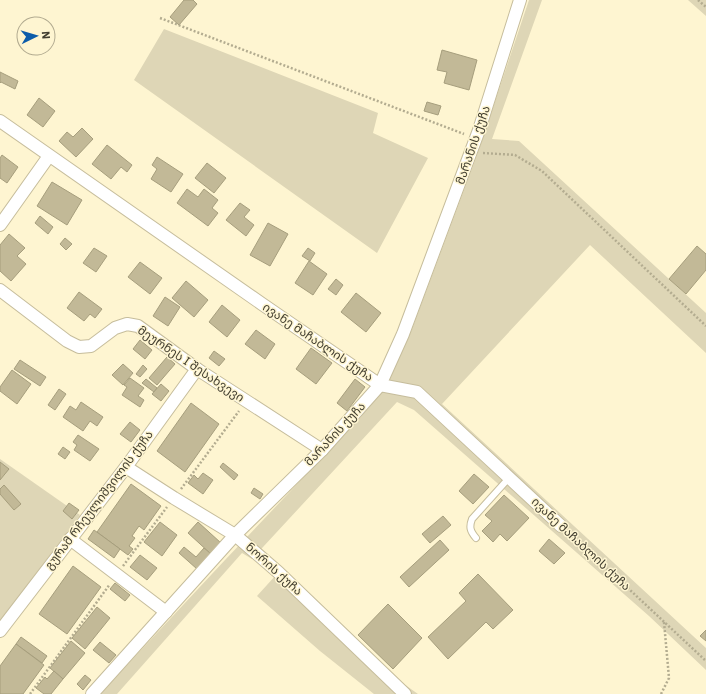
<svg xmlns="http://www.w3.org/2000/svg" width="706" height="694" font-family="'IBM Plex Sans','Noto Sans Georgian',sans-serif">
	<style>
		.green { fill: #ded6b6 }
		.building { fill: #c2b997; stroke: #a69e7d }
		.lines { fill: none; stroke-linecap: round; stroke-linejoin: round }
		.lane-casing { stroke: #c6bd9c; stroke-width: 8 }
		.street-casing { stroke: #c6bd9c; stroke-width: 14 }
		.path { stroke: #b3ac90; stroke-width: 2.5; stroke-dasharray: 2 2; stroke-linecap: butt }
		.lane { stroke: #fff; stroke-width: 6 }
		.street { stroke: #fff; stroke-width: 12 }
		.labels { text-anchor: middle; stroke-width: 3; stroke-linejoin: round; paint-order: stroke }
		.street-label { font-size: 12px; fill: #413d2f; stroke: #fef5d1 }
	</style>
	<rect width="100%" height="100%" fill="#fef5d1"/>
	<g class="green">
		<polygon points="529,0 542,0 492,139 519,141 706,313 706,353 590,245 442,404 706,648 706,670 649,616 414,410 397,402 252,559 242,553 117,694 100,694 225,560 360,418 390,378 412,329 476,158"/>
		<polygon points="688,0 706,0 706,16"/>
		<polygon points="164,29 378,113 373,133 428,158 377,253 134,80"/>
		<polygon points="0,459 80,515 0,621"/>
		<polygon points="276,575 333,634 418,694 374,694 320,651 257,596"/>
	</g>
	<g class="building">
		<polygon points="184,0 193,0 197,4 179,25 170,17"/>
		<polygon points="442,50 477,60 469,90 444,83 447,72 437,70"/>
		<polygon points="0,72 18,81 15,89 1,82 0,83"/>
		<polygon points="39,98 55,111 43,127 27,115"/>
		<polygon points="427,102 441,106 438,115 424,111"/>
		<polygon points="82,128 93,139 76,157 59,141 67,132 73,137"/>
		<polygon points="107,145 132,165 127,172 121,167 111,179 92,164"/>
		<polygon points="2,155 18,167 7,183 0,178 0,158"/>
		<polygon points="157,157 183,174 171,192 151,179 157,169 152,165"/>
		<polygon points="207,163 226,178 214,193 195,178"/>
		<polygon points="52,182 82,200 67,225 37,206"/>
		<polygon points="187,189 198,197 204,189 218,200 212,208 218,213 208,226 177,203"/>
		<polygon points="240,203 250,210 244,217 254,225 246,236 226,220"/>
		<polygon points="40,216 53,227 48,234 35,223"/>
		<polygon points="268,223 288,234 270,266 250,255"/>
		<polygon points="9,234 25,248 17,256 26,264 11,281 0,271 0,245"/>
		<polygon points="65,238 72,244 66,250 60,244"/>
		<polygon points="697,246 706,254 706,270 686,294 669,279"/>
		<polygon points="94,248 107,256 96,272 83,263"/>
		<polygon points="308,248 315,253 310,261 302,256"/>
		<polygon points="309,261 327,274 313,295 295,283"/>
		<polygon points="140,262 162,278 150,294 128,277"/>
		<polygon points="336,279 343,285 336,295 328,289"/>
		<polygon points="186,281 208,300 194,317 172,298"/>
		<polygon points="79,292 102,309 95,318 90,314 84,321 67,308"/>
		<polygon points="356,293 381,313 366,332 341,312"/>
		<polygon points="165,297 180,307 168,326 153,316"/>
		<polygon points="222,305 240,320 227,337 209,322"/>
		<polygon points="256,330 275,344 265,359 245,344"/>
		<polygon points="140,340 152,350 145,359 133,349"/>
		<polygon points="311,348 332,363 316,384 296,369"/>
		<polygon points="214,351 225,359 219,366 209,358"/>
		<polygon points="167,357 175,364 157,385 149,378"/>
		<polygon points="20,360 46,377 40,386 14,369"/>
		<polygon points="123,364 133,373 123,385 112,375"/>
		<polygon points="143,365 147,369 140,377 136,374"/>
		<polygon points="12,370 31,384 17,404 0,391 0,387"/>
		<polygon points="130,378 144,388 138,396 144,400 140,407 122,395 127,387 124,385"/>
		<polygon points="146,379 157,388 154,392 142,383"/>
		<polygon points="355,379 365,387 347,411 337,403"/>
		<polygon points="161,384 169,391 161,401 152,394"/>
		<polygon points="59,389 66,394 55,410 48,405"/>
		<polygon points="81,402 103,417 97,426 90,421 83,431 63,417 70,406 76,410"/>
		<polygon points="191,403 219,424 185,472 157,451"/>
		<polygon points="130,422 140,430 131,442 120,434"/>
		<polygon points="78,435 99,449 90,461 74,450 77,445 73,442"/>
		<polygon points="63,447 70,452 65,459 58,454"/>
		<polygon points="0,462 9,469 0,480"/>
		<polygon points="223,463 238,475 234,480 220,467"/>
		<polygon points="203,473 213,480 203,494 188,483 194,475 198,479"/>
		<polygon points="474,474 489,487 473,504 459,491"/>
		<polygon points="131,484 161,506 144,530 139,526 132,536 135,538 129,546 133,549 128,555 97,532"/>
		<polygon points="4,485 21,504 14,510 0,494 0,489"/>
		<polygon points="254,488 263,494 260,499 251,493"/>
		<polygon points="504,495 529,518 507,541 500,534 493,542 482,531 492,521 485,515"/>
		<polygon points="69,503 79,510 72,519 63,511"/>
		<polygon points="443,516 451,525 430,543 422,534"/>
		<polygon points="160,522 177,535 162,556 144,542"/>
		<polygon points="198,522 221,543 211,554 188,533"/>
		<polygon points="94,530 120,549 114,558 88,539"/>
		<polygon points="549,539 565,553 554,564 539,551"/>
		<polygon points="440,540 449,550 409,587 400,577"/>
		<polygon points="184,547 196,557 204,548 211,554 197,569 179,553"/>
		<polygon points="140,555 157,568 147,580 130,567"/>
		<polygon points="73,566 101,587 67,634 39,614"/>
		<polygon points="478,574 513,610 493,629 486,622 448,659 428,637 466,601 459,593"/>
		<polygon points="115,583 130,595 125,601 110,589"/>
		<polygon points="388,604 422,638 393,669 358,635"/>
		<polygon points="97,607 110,618 85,649 72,638"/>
		<polygon points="706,630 706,641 700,636"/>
		<polygon points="21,637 47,656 42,663 16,644"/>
		<polygon points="71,641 85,653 63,679 50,668"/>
		<polygon points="100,642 116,655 109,663 93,650"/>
		<polygon points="16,644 44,665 23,694 0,694 0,666"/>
		<polygon points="54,671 63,679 51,694 44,694 36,688 45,677 47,679"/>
		<polygon points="85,675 91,680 83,690 77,684"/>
	</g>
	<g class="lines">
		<defs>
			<path id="lane" d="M 476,538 C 470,531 469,527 472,519 L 509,478"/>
			<g id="street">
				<polyline points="0,121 262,304 380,385 417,392 561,526"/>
				<polyline points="0,225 49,156"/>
				<polyline points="0,290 67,341 79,347 91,346 115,328 127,324 138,326 197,369 322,450"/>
				<polyline points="126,467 174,498 235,535 278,572 405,694"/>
				<polyline points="70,539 166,612"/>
				<polyline points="0,631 126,467 197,369"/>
				<polyline points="92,694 235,535 322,450 380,385 403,334 479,130 520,0"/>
			</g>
		</defs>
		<use href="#lane" class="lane-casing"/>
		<use href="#street" class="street-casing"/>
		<g class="path">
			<polyline points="698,0 706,7"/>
			<polyline points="160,18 464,134"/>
			<polyline points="483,153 515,155 542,171 706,326"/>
			<polyline points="181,489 239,411"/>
			<polyline points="569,533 706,661"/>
			<polyline points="123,566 167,507"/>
			<polyline points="30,694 110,584"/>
			<polyline points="661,694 669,678 664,622"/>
		</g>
		<use href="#lane" class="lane"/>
		<use href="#street" class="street"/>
	</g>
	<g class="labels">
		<g class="street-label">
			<text transform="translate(473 145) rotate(-71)" y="4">მარანის ქუჩა</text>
			<text transform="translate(318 342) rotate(34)" y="4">ივანე მაჩაბლის ქუჩა</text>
			<text transform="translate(191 364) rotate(34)" y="4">მეურნეს I შესახვევი</text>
			<text transform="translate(335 434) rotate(-47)" y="4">მარანის ქუჩა</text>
			<text transform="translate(99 500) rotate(-53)" y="4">გურამ რჩეულიშვილის ქუჩა</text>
			<text transform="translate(581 544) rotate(43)" y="4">ივანე მაჩაბლის ქუჩა</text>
			<text transform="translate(274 569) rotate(42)" y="4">ნორის ქუჩა</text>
		</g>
	</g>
	<g transform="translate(36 36) rotate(85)"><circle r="19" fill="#fef5d1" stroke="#b2ab90"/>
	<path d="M0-3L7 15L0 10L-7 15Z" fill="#0c5caa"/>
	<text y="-6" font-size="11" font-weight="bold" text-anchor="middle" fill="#413d2f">N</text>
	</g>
</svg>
